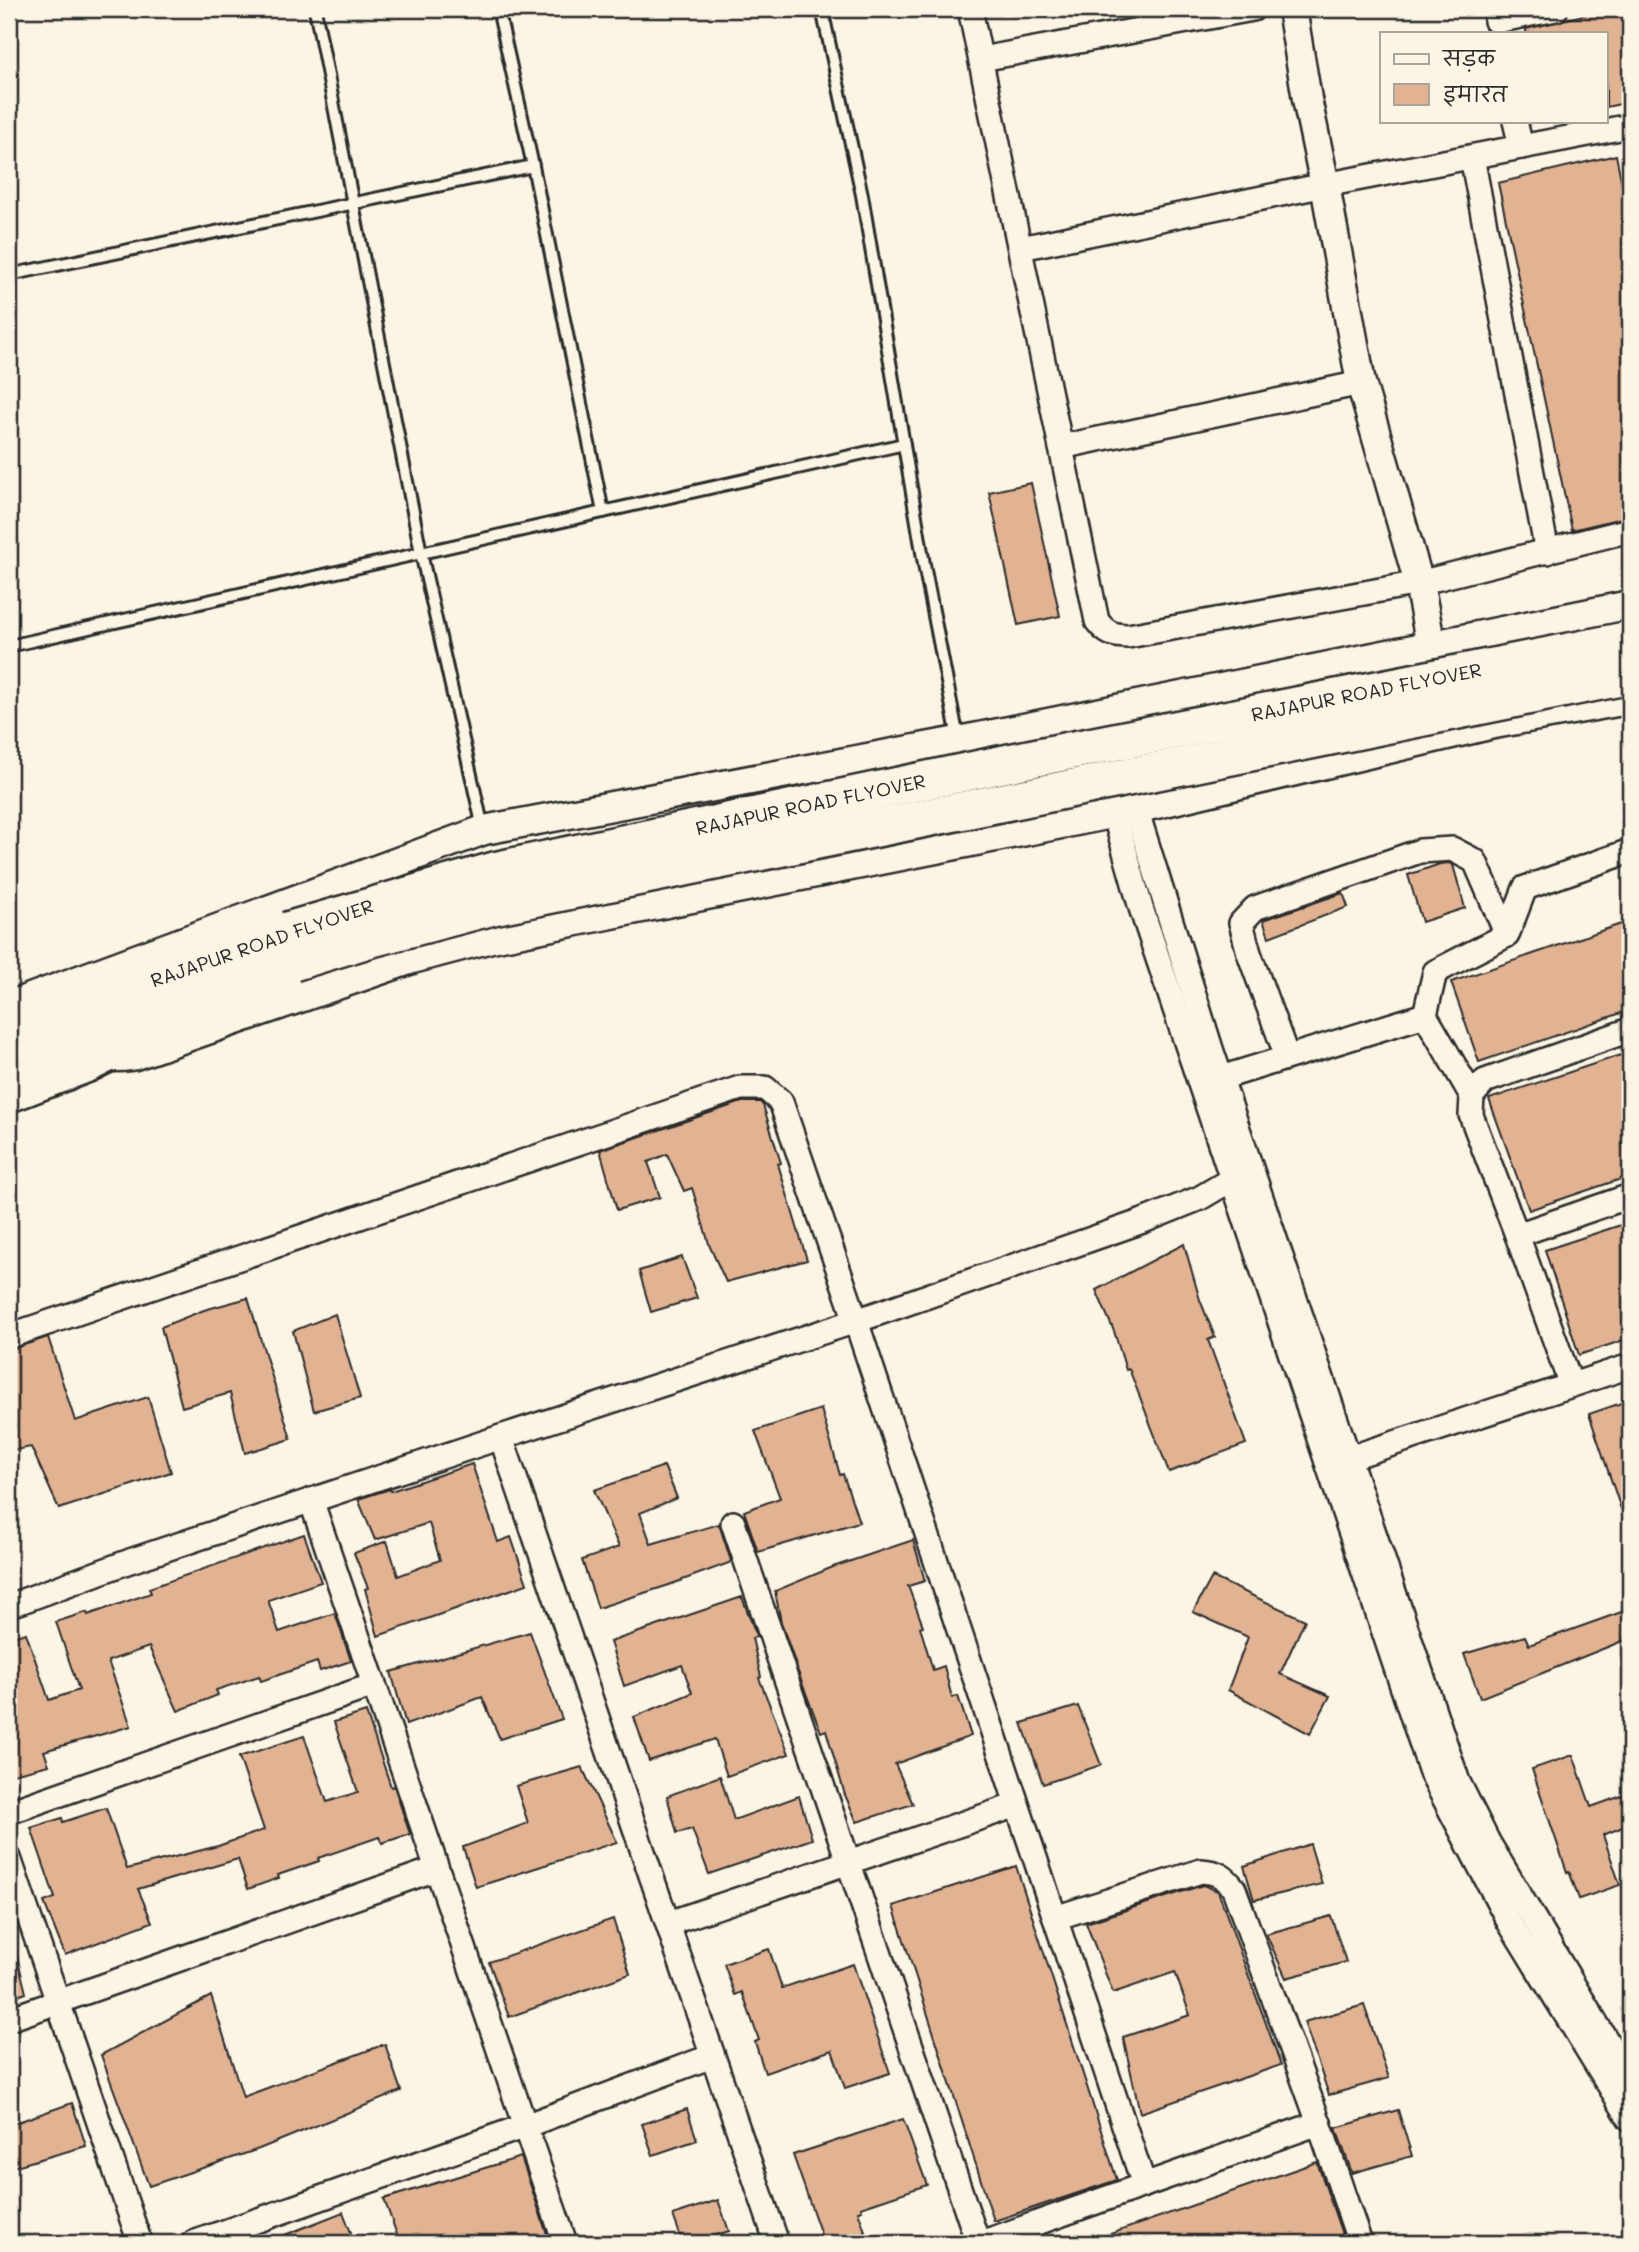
<svg xmlns="http://www.w3.org/2000/svg" width="1639" height="2252" font-family="Mali,'Playpen Sans Deva',sans-serif">
	<style>
		.building { fill: #e2b393; stroke: #2b2b2b; stroke-width: 2 }
		.lines { fill: none; stroke-linecap: round; stroke-linejoin: round }
		.service-casing { stroke: #2b2b2b; stroke-width: 16 }
		.minor-casing { stroke: #2b2b2b; stroke-width: 28 }
		.tertiary-casing { stroke: #2b2b2b; stroke-width: 33 }
		.primary-casing { stroke: #2b2b2b; stroke-width: 40 }
		.trunk-casing { stroke: #2b2b2b; stroke-width: 42 }
		.service { stroke: #fcf5e5; stroke-width: 10 }
		.minor { stroke: #fcf5e5; stroke-width: 23 }
		.tertiary { stroke: #fcf5e5; stroke-width: 28 }
		.primary { stroke: #fcf5e5; stroke-width: 35 }
		.trunk { stroke: #fcf5e5; stroke-width: 37 }
		.trunk-bridge-casing { stroke: #2b2b2b; stroke-width: 42; stroke-linecap: butt }
		.trunk-bridge { stroke: #fcf5e5; stroke-width: 37 }
		.labels { text-anchor: middle; stroke-width: 5; stroke-linejoin: round; paint-order: stroke }
		.street-label { font-size: 19px; fill: #2b2b2b; stroke: #fcf5e5 }
	</style>
	<rect width="100%" height="100%" fill="#fcf5e5"/>
	<filter id="ink" filterUnits="userSpaceOnUse"><feTurbulence type="fractalNoise" baseFrequency=".0143" numOctaves="2"/><feDisplacementMap in="SourceGraphic" scale="14" xChannelSelector="R" yChannelSelector="G"/><feConvolveMatrix kernelMatrix="1 2 1 2 8 2 1 2 1" color-interpolation-filters="sRGB"/></filter>
	<g filter="url(#ink)">
		<g class="building">
			<polygon points="1608,9 1630,9 1630,102 1606,107 1606,33 1526,33 1526,29"/>
			<polygon points="1616,155 1630,223 1630,516 1572,530 1498,183"/>
			<polygon points="1031,483 1060,616 1018,625 989,492"/>
			<polygon points="1449,863 1453,865 1465,908 1422,922 1408,875 1440,864"/>
			<polygon points="1343,893 1348,907 1269,937 1263,920"/>
			<polygon points="1630,921 1630,1010 1479,1062 1451,982"/>
			<polygon points="1630,1052 1630,1176 1529,1210 1489,1099"/>
			<polygon points="742,1102 760,1102 763,1105 781,1163 778,1164 807,1260 726,1282 710,1247 692,1188 684,1191 667,1154 648,1162 660,1197 617,1210 600,1150"/>
			<polygon points="1630,1222 1630,1338 1579,1355 1545,1250"/>
			<polygon points="1184,1244 1200,1300 1215,1337 1208,1340 1246,1444 1169,1472 1129,1369 1126,1370 1114,1331 1096,1290"/>
			<polygon points="682,1257 697,1298 651,1312 639,1271"/>
			<polygon points="248,1298 291,1439 245,1453 230,1393 182,1407 161,1327 204,1310"/>
			<polygon points="335,1314 360,1398 314,1411 293,1331"/>
			<polygon points="48,1337 75,1421 148,1397 171,1472 59,1509 31,1447 9,1451 9,1350"/>
			<polygon points="1630,1400 1630,1527 1627,1527 1589,1414"/>
			<polygon points="821,1409 840,1475 843,1474 859,1522 758,1552 744,1511 780,1498 755,1431"/>
			<polygon points="472,1464 498,1542 511,1537 527,1584 378,1636 365,1589 368,1588 354,1553 387,1541 398,1576 440,1560 429,1523 375,1540 358,1499 390,1489 391,1491"/>
			<polygon points="664,1466 677,1498 640,1513 651,1544 719,1524 731,1561 729,1563 669,1585 598,1608 582,1560 619,1547 594,1490"/>
			<polygon points="304,1534 321,1582 268,1600 279,1632 335,1613 351,1661 320,1671 317,1662 261,1681 259,1676 216,1690 218,1695 178,1711 149,1647 108,1661 131,1726 44,1751 49,1765 9,1775 9,1714 18,1711 9,1684 9,1638 26,1633 49,1700 79,1690 56,1622 87,1612 88,1615 151,1593 149,1588"/>
			<polygon points="913,1540 925,1581 908,1586 923,1626 920,1627 933,1670 944,1666 952,1698 958,1696 971,1736 895,1764 913,1804 857,1822 845,1795 826,1730 821,1732 802,1683 781,1622 775,1591 833,1567"/>
			<polygon points="1212,1577 1305,1620 1280,1674 1330,1696 1310,1734 1228,1690 1248,1637 1193,1612"/>
			<polygon points="742,1597 757,1637 752,1638 761,1677 759,1678 789,1754 727,1776 715,1739 649,1761 634,1717 692,1693 682,1665 624,1686 610,1642"/>
			<polygon points="1630,1609 1630,1638 1480,1698 1464,1654 1525,1636 1529,1645"/>
			<polygon points="530,1632 562,1719 500,1739 482,1697 406,1725 391,1672"/>
			<polygon points="1078,1706 1101,1765 1043,1784 1022,1723"/>
			<polygon points="366,1712 391,1787 394,1786 410,1834 382,1843 379,1837 318,1858 319,1861 278,1875 279,1878 248,1889 238,1859 138,1889 152,1922 65,1955 44,1902 55,1898 31,1828 62,1818 63,1822 106,1808 127,1869 218,1846 264,1830 239,1757 304,1736 327,1802 358,1792 334,1722"/>
			<polygon points="1573,1755 1591,1807 1630,1793 1630,1824 1603,1835 1620,1885 1579,1899 1569,1871 1567,1872 1532,1769"/>
			<polygon points="582,1767 617,1842 476,1887 463,1847 528,1823 516,1786"/>
			<polygon points="720,1776 734,1820 799,1796 812,1839 709,1874 692,1829 677,1833 667,1796"/>
			<polygon points="1310,1844 1322,1884 1254,1900 1244,1866"/>
			<polygon points="1016,1866 1117,2180 994,2221 893,1906"/>
			<polygon points="1203,1885 1218,1891 1281,2065 1140,2113 1123,2037 1190,2015 1175,1972 1113,1993 1086,1923"/>
			<polygon points="1331,1916 1346,1962 1286,1978 1266,1934"/>
			<polygon points="613,1919 630,1974 509,2017 489,1962"/>
			<polygon points="15,1948 26,1993 9,1999 9,1949"/>
			<polygon points="769,1949 782,1988 853,1964 890,2073 845,2088 832,2050 765,2073 755,2042 759,2040 742,1992 735,1995 724,1964"/>
			<polygon points="211,1996 243,2097 385,2044 401,2091 259,2149 149,2186 101,2055"/>
			<polygon points="1364,2005 1389,2078 1329,2095 1304,2022"/>
			<polygon points="72,2103 86,2146 9,2168 9,2125"/>
			<polygon points="687,2109 697,2140 653,2155 642,2124"/>
			<polygon points="1398,2110 1412,2156 1352,2173 1336,2128"/>
			<polygon points="903,2119 927,2185 861,2207 862,2210 858,2211 869,2243 824,2243 793,2155"/>
			<polygon points="521,2157 550,2243 400,2243 384,2199"/>
			<polygon points="1317,2162 1345,2243 1091,2243 1090,2241"/>
			<polygon points="718,2200 729,2231 692,2243 683,2243 673,2215"/>
			<polygon points="343,2212 355,2243 267,2243 267,2242"/>
		</g>
		<g class="lines">
			<defs>
				<g id="service">
					<polyline points="315,9 421,553 483,828"/>
					<polyline points="498,9 533,166 603,512"/>
					<polyline points="822,9 862,195 925,570 958,738"/>
					<polyline points="9,275 533,166"/>
					<polyline points="9,646 904,444"/>
				</g>
				<g id="minor">
					<path d="M 970,9 L 1097,621 C 1106,633 1113,636 1128,636 L 1419,583 L 1630,530"/>
					<polyline points="1496,21 1556,9"/>
					<polyline points="981,59 1253,9"/>
					<polyline points="1515,121 1521,147"/>
					<polyline points="1472,157 1547,552"/>
					<polyline points="1021,248 1325,185 1630,126"/>
					<polyline points="1061,447 1361,383"/>
					<polyline points="1131,793 1211,1049 1458,1782 1488,1842 1630,2080"/>
					<polyline points="1110,799 1141,908 1432,1775 1509,1922 1630,2119"/>
					<polyline points="1425,1015 1472,1096"/>
					<polyline points="1287,1057 1249,953 1241,923 1255,908 1420,851 1452,849 1475,861 1507,935"/>
					<polyline points="1221,1078 1425,1015 1435,972 1507,935 1525,888 1630,851"/>
					<polyline points="1517,1235 1471,1115 1472,1096 1485,1081 1630,1030"/>
					<polyline points="9,1336 740,1088 765,1088 781,1102 856,1321 1143,1221 1200,1198 1232,1179"/>
					<polyline points="1571,1385 1517,1235 1630,1196"/>
					<polyline points="1337,1462 1630,1366"/>
					<polyline points="311,1500 565,2243"/>
					<polyline points="733,1523 978,2243"/>
					<polyline points="9,1606 130,1561 501,1437"/>
					<polyline points="9,1812 374,1685"/>
					<polyline points="9,1858 140,2243"/>
					<path d="M 1055,1918 L 1201,1871 C 1217,1872 1225,1876 1234,1889 L 1319,2123 L 1360,2243"/>
					<polyline points="669,1923 1017,1805"/>
					<polyline points="9,2019 436,1869"/>
					<polyline points="1144,2185 1319,2123"/>
					<polyline points="193,2243 525,2126 712,2056"/>
					<polyline points="777,2243 501,1437 856,1321 1144,2185 981,2243"/>
				</g>
				<g id="tertiary">
					<polyline points="1292,9 1307,99 1325,185 1361,383 1419,583 1434,662"/>
					<polyline points="9,1006 484,830 979,737 1630,605"/>
					<polyline points="9,1098 90,1067 114,1055"/>
				</g>
				<path id="primary" d="M 78,1042 C 99,1053 109,1056 133,1052 L 410,956 L 489,935 L 1133,806 L 1491,721 L 1630,696"/>
				<g id="trunk">
					<polyline points="9,1031 287,931"/>
					<polyline points="9,1068 293,962"/>
				</g>
			</defs>
			<use href="#service" class="service-casing"/>
			<use href="#minor" class="minor-casing"/>
			<use href="#tertiary" class="tertiary-casing"/>
			<use href="#primary" class="primary-casing"/>
			<use href="#trunk" class="trunk-casing"/>
			<use href="#service" class="service"/>
			<use href="#minor" class="minor"/>
			<use href="#tertiary" class="tertiary"/>
			<use href="#primary" class="primary"/>
			<use href="#trunk" class="trunk"/>
			<defs>
				<g id="trunk-bridge">
					<path id="s1" d="M 287,931 L 498,870 L 1028,759 L 1630,640"/>
					<polyline points="293,962 368,939 493,906 1630,675"/>
				</g>
			</defs>
			<use href="#trunk-bridge" class="trunk-bridge-casing"/>
			<use href="#trunk-bridge" class="trunk-bridge"/>
		</g>
	</g>
	<g class="labels">
		<g class="street-label">
			<text dy="7" stroke="none"><textPath href="#s1" startOffset="1106">RAJAPUR ROAD FLYOVER</textPath></text>
			<text dy="7" stroke="none"><textPath href="#s1" startOffset="539">RAJAPUR ROAD FLYOVER</textPath></text>
			<text transform="translate(262 943) rotate(-19)" y="7">RAJAPUR ROAD FLYOVER</text>
		</g>
	</g>
	<rect width="1639" height="2252" fill="none" stroke="#fcf5e5" stroke-width="35"/>
	<rect x="18" y="18" width="1604" height="2217" fill="none" stroke="#2b2b2b" stroke-width="2.5" filter="url(#ink)"/>
	<rect x="1380" y="32" width="228" height="91" fill="#fcf5e5" stroke="#a8a49b" stroke-width="2"/>
	<rect x="1394" y="54" width="35" height="10" fill="#fcf5e5" stroke="#a8a49b" stroke-width="2"/>
	<text x="1443" y="66" font-size="21" fill="#2b2b2b">सड़क</text>
	<rect x="1394" y="84" width="35" height="21" fill="#e2b393" stroke="#a8a49b" stroke-width="2"/>
	<text x="1443" y="102" font-size="21" fill="#2b2b2b">इमारत</text>
</svg>
